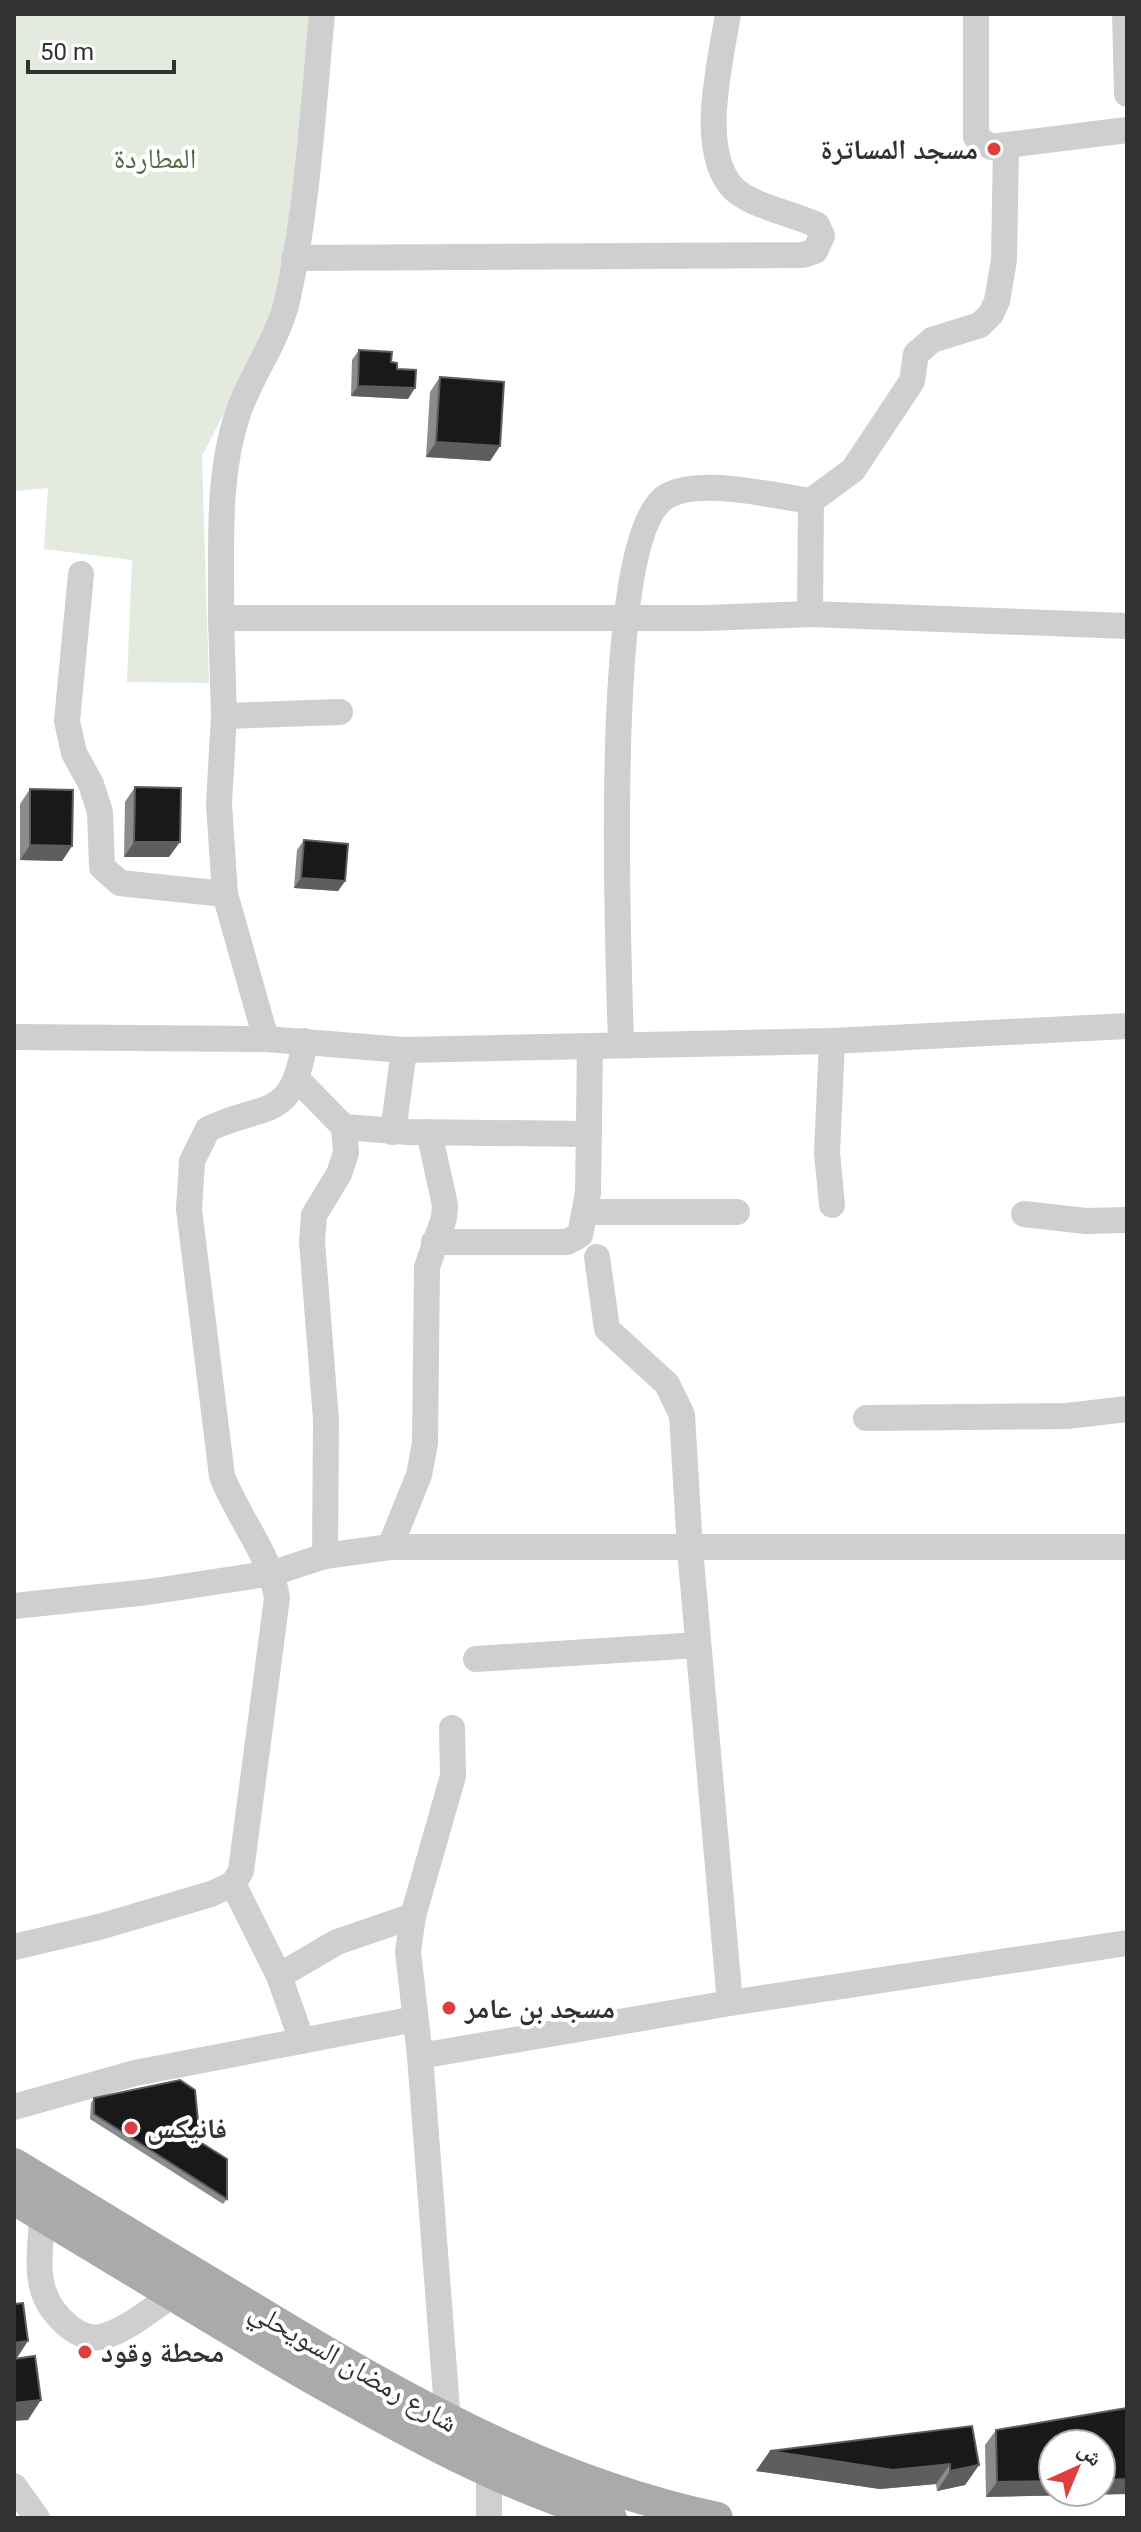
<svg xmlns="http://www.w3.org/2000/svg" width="1141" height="2532" font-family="Roboto,'Noto Naskh Arabic',sans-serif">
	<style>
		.green { fill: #e4eade }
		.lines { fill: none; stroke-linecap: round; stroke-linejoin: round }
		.minor { stroke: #cfcfcf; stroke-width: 26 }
		.major { stroke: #aaa; stroke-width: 32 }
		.wall { fill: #8c8c8c }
		.shaded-wall { fill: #5e5e5e }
		.building { fill: #191919; stroke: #5e5e5e; stroke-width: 2 }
		.poi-dot { fill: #de3e40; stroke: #fff; stroke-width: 3 }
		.labels { text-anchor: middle; stroke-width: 8; stroke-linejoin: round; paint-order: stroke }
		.poi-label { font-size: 28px; font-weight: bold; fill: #323232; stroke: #fff; text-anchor: start }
		.park-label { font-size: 28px; fill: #526c40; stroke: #fff }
		.street-label { font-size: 28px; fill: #323232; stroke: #fff }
	</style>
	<rect width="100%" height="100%" fill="#fff"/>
	<polygon class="green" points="14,14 310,14 311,31 280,305 202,456 209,683 127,682 132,560 44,549 48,488 14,491"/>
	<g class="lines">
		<g class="minor">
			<polyline points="976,14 976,137 991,147 1127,130"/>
			<polyline points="1125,14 1127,94"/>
			<path d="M 294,258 L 803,255 L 815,251 L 822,236 L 817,225 C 795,214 750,206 733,188 C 697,150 721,60 728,14"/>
			<polyline points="81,574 67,721 74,753 91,784 100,812 102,867 120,883 225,894"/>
			<polyline points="810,614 811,501 853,470 912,381 916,354 932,340 980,325 991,314 997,301 1004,260 1006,145"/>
			<path d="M 221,618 C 222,550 216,478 238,413 C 252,373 279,339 288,297 C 308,204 313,108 322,14"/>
			<polyline points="224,716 340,712"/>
			<polyline points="14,1037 266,1039 404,1050 832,1041 1127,1026"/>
			<polyline points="266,1039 225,894 219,804 224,716 221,618 708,618 810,614 1127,626"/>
			<path d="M 621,1045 C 619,960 599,536 667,496 C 700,477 773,496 811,501"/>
			<polyline points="298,1080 344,1127 408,1132 589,1134"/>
			<polyline points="393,1132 404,1050"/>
			<polyline points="832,1205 827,1153 832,1041"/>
			<polyline points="586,1212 737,1212"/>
			<polyline points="1024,1214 1086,1221 1127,1220"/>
			<polyline points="434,1242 567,1242 580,1235 588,1193 590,1046"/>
			<polyline points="597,1257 607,1329 667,1384 682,1415 690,1549 730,2003"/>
			<polyline points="866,1418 1067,1416 1127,1409"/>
			<polyline points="390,1547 419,1475 425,1443 427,1267 444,1218 445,1205 429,1132"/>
			<polyline points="325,1556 326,1420 312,1242 314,1215 339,1174 346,1153 344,1127"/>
			<polyline points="14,1606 148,1592 273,1573 325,1556 390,1547 1127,1547"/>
			<polyline points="476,1659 698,1645"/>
			<polyline points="233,1884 279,1976 302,2041"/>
			<path d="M 14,1947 L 99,1927 L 211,1894 L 233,1884 L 241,1871 L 277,1598 C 270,1554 238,1518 222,1476 L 189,1209 L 192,1161 L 208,1129 C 269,1101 292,1122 305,1041"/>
			<polyline points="279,1976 337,1942 413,1916"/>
			<polyline points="420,2056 730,2003 1127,1943"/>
			<polyline points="14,2107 135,2073 415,2019"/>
			<path d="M 42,2216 C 40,2263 30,2297 72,2329 C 81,2335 90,2339 101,2337 C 126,2331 150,2310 171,2296"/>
			<polyline points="448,2422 420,2056 408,1952 413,1916 453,1776 452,1728"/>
			<polyline points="489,2472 489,2518"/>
			<polyline points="14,2486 37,2518"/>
		</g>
		<g class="major">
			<path d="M 14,2164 C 96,2214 177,2263 259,2312 C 406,2401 546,2481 717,2518"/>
			<path d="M 14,2199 C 113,2258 211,2319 310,2377 C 407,2432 504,2486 611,2518"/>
		</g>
	</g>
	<g class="wall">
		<polygon points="359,350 391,362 397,369 408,399 351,396 352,360"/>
		<polygon points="440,377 500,446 490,461 426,457 430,392"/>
		<polygon points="135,787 169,857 124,857 125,802"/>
		<polygon points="30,789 72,846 62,861 20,860 20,804"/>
		<polygon points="304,840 345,881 338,891 294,888 297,850"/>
		<polygon points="94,2098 227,2199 223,2204 90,2119 91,2103"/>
		<polygon points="1127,2408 1127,2494 986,2497 985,2445 996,2430"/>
		<polygon points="770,2451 979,2465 965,2485 937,2491 936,2484 880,2489 756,2471"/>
	</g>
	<g class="shaded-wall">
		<polygon points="358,386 415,388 408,399 351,396"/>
		<polygon points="436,442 500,446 490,461 426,457"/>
		<polygon points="134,842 180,842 169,857 124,857"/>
		<polygon points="30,845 72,846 62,861 20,860"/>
		<polygon points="301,878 345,881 338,891 294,888"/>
		<polygon points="28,2341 15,2361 14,2361 14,2343"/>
		<polygon points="41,2400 28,2420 14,2421 14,2403"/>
		<polygon points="770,2451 950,2464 936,2484 880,2489 756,2471"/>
		<polygon points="979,2465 965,2485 937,2491 950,2471"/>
		<polygon points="1127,2479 1127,2494 986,2497 997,2482 1053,2481 1053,2492 1101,2492 1101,2480"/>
	</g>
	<g class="building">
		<polygon points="359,350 392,352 391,362 397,363 397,369 416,370 415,388 358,386"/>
		<polygon points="440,377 504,382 500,446 436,442"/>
		<polygon points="135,787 181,788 180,842 134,842"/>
		<polygon points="30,789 73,790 72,846 30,845"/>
		<polygon points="304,840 348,844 345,881 301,878"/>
		<polygon points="180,2080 195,2090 200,2142 227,2159 227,2199 94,2114 94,2098"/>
		<polygon points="23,2303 28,2341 14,2343 14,2304"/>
		<polygon points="14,2355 14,2359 35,2356 41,2400 14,2403"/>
		<polygon points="1127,2408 1127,2479 1101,2480 1101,2444 1053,2444 1053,2481 997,2482 996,2430"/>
		<polygon points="972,2426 979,2465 950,2471 950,2464 893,2470 770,2451"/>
	</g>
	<g class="poi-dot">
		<circle cx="994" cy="149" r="8"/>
		<circle cx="449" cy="2008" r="8"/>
		<circle cx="131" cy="2128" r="8"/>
		<circle cx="85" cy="2352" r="8"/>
	</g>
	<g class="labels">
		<g class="poi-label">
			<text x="978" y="159" text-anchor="end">مسجد المساترة</text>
			<text x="465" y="2018">مسجد بن عامر</text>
			<text x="147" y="2138">فانيكس</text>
			<text x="101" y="2362">محطة وقود</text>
		</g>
		<g class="park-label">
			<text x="155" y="168">المطاردة</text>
		</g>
		<g class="street-label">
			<text transform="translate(354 2366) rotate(30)" y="10">شارع رمضان السويحلي</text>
		</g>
	</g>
	<rect width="1141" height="2532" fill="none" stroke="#323232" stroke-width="32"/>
	<g transform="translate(1077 2468) rotate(44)"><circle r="38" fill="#ffffff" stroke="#adadad" stroke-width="2"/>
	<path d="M0-6L14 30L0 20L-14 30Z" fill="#de3e40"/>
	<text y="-12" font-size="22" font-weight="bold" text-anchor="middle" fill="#323232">ش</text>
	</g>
	<path d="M28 60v12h146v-12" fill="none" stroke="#323232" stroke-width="4"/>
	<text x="40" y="60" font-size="24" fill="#323232" stroke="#ffffff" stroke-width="6" paint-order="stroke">50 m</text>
</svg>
